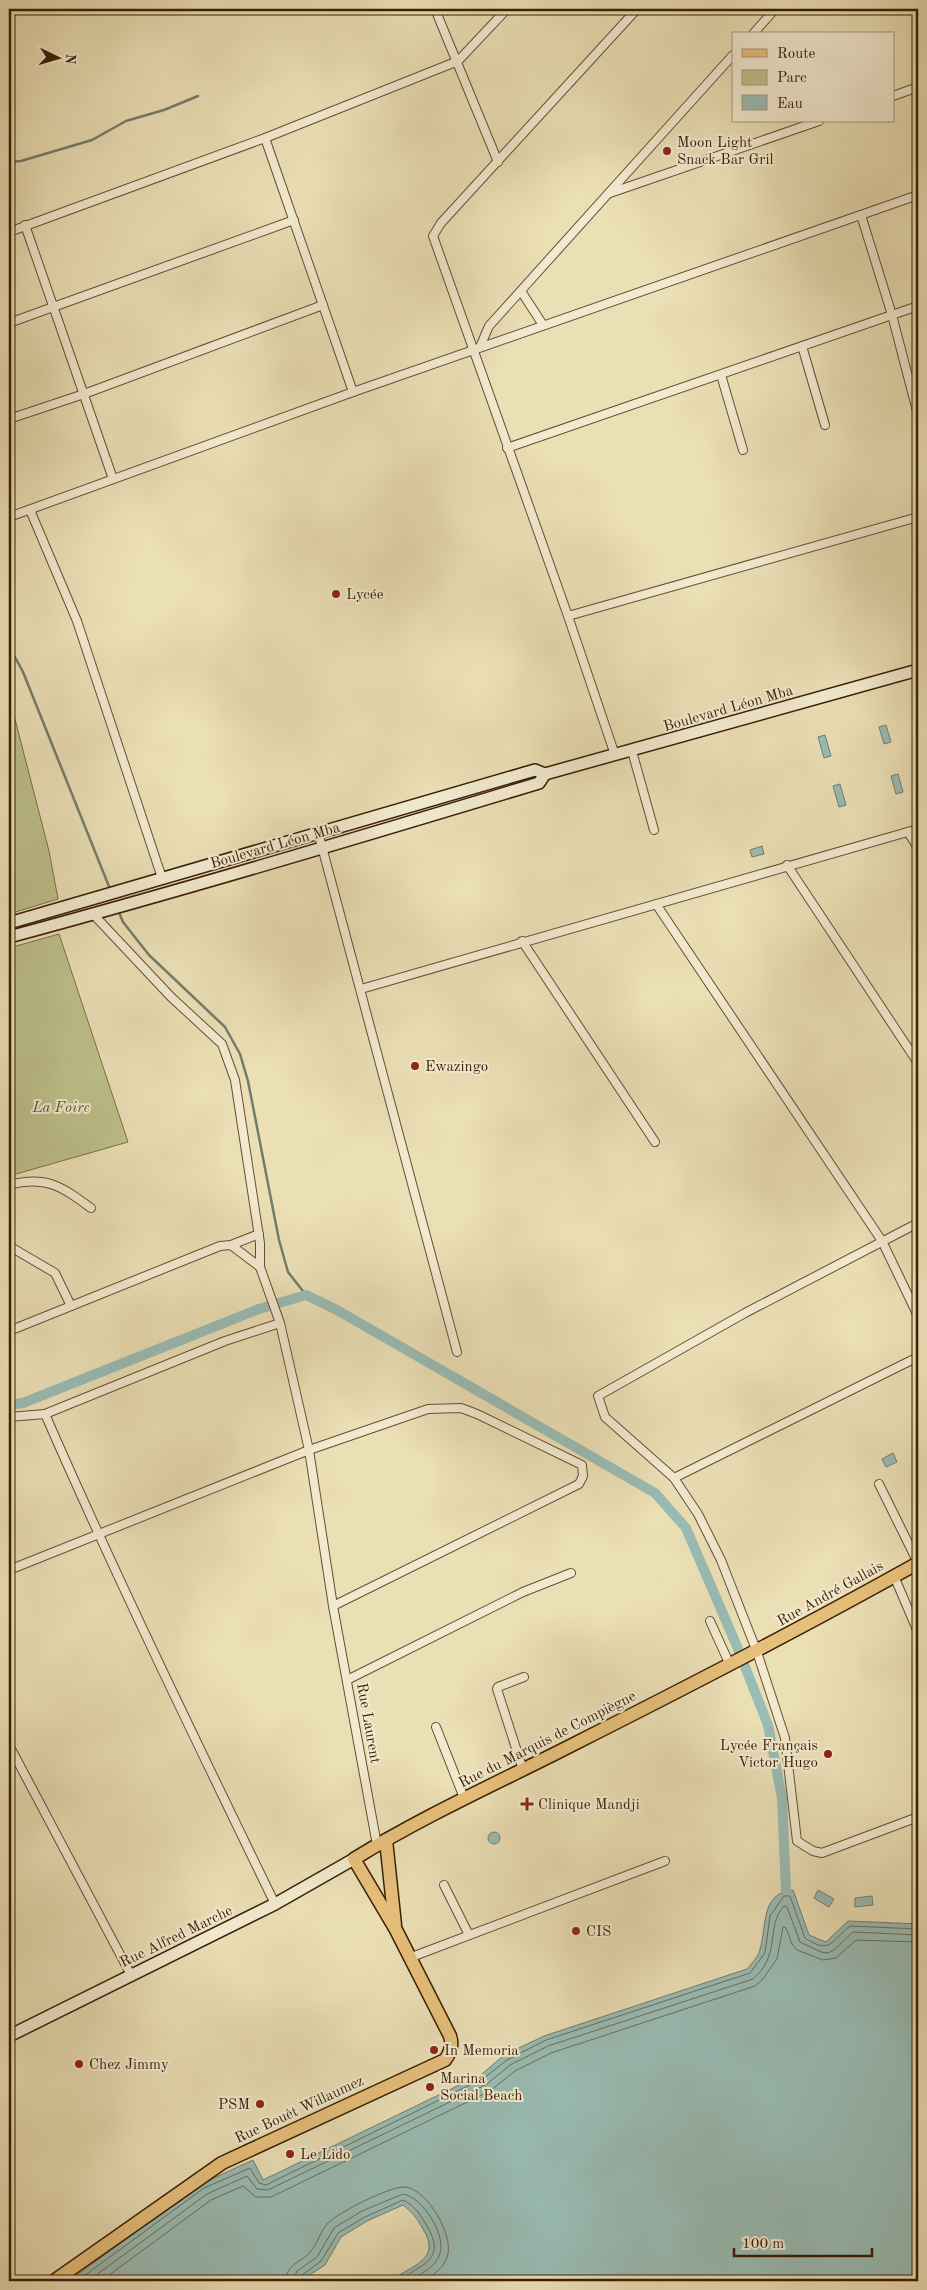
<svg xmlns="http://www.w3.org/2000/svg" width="927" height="2290" font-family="'Old Standard TT',serif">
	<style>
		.green { fill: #bdc08a; stroke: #7c6f46 }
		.water { fill: #99bcb4; stroke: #737d6d }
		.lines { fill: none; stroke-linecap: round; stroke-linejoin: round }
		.shore { stroke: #6a6d5c; stroke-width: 1 }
		.stream { stroke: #737d6d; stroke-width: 2.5 }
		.canal { stroke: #99bcb4; stroke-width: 10 }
		.street-casing { stroke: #664e30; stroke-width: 10 }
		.secondary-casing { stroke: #3a1e03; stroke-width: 14 }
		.primary-casing { stroke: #3a1e03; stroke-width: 15 }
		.street { stroke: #f2ead0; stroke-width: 8 }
		.secondary { stroke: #f2ead0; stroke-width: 11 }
		.primary { stroke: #e6c07b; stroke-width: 12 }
		.poi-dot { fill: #8f2418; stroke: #f2ead0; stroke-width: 2 }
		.labels { text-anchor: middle; stroke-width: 4; stroke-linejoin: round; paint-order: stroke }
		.poi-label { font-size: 15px; fill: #3a1e03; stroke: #f2ead0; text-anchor: start }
		.street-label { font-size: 15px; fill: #3a1e03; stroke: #f2ead0 }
		.park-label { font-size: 15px; font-style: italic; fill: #614f2c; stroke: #f2ead0 }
	</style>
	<rect width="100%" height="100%" fill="#ebdfb6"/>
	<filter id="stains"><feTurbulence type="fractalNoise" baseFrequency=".004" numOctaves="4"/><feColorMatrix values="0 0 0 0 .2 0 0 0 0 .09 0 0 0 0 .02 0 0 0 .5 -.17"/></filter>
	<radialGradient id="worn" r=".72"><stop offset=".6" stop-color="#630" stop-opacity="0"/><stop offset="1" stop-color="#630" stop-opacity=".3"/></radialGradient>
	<g class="green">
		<polygon points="9,696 49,851 58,899 9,914"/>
		<polygon points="59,934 128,1142 9,1176 9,948"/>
	</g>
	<g class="water">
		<polygon points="886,725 891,742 884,744 879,727"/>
		<polygon points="825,735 831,756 824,758 818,737"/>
		<polygon points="898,774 903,792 896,794 891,776"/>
		<polygon points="840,784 846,805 839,807 833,786"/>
		<polygon points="762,846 764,854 752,857 750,850"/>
		<polygon points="893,1453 897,1462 886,1467 882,1459"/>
		<circle cx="494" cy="1838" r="6"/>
		<path d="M 793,1890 L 809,1935 L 826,1942 L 848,1921 L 918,1924 L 918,2281 L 390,2281 C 412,2265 442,2260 423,2229 C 416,2217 414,2214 403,2205 L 367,2221 L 341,2237 L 325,2265 L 300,2281 L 69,2281 L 201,2184 L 253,2160 L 263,2180 L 482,2074 L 504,2055 L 544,2036 L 747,1969 C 752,1963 759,1956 760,1949 C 767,1927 760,1893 793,1890 Z"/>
		<polygon points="818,1890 834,1899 829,1907 814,1898"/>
		<polygon points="872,1896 873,1905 855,1907 855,1898"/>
	</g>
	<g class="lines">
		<g class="shore">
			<path d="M 77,2281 L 204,2188 L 250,2168 L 259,2183 L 266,2185 L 484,2078 L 507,2060 L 546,2040 L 750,1973 L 765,1953 L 770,1916 L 784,1896 L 790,1896 L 805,1938 C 831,1955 831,1941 850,1926 L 918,1929"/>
			<path d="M 88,2281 L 207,2194 L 247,2176 L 257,2189 L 268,2190 L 487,2084 L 510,2065 L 548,2046 L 753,1979 C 782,1954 765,1927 784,1906 L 787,1907 L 800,1942 L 821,1952 L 828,1953 L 834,1950 L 853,1932 L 918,1935"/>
			<polyline points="101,2281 211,2200 243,2186 256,2197 271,2197 490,2091 515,2071 551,2053 755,1986 762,1980 777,1959 783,1927 786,1928 792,1944 797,1950 823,1960 836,1958 856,1940 918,1942"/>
			<path d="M 286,2281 C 286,2263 302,2263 311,2251 C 318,2243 320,2232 327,2224 C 337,2213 392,2185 406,2187 C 428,2191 452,2233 448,2254 C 445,2267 434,2275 423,2281"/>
			<path d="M 293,2281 L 297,2271 L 317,2257 L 334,2228 L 362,2211 L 403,2194 C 422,2197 446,2234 440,2253 C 436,2268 421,2273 409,2281"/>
			<path d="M 299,2281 L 301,2276 L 321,2261 L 338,2233 L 365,2217 L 403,2200 C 416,2206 420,2215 427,2226 C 447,2260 422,2264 398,2281"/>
		</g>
		<g class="stream">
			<polyline points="9,162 21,161 92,140 126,121 164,110 198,96"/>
			<polyline points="9,646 23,672 110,889"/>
			<polyline points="118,910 123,922 149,955 225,1027 240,1054 248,1081 279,1240 288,1272 306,1295"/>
		</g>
		<polyline class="canal" points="9,1405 23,1403 259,1309 306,1295 337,1310 655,1493 686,1528 736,1644 768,1725 782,1798 786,1890"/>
		<defs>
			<g id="street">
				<polyline points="435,9 498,162"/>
				<polyline points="753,34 775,9"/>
				<polyline points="893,96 918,87"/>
				<polyline points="265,138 353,392"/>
				<polyline points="610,193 819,121"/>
				<polyline points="861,215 892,315 918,415"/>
				<polyline points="25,225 113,479"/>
				<polyline points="9,232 265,138 458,61 507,9"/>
				<polyline points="521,291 543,325"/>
				<polyline points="9,323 294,220"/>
				<polyline points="802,346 825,425"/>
				<polyline points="480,347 489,326 733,55"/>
				<polyline points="721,375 743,450"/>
				<polyline points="9,419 84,394 323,305"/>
				<polyline points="507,448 918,306"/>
				<polyline points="30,510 77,621 162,878"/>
				<polyline points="9,517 353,392 918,195"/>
				<polyline points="568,616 918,517"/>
				<polyline points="632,751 654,830"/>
				<polyline points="615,755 568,616 433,236 441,223 637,9"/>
				<polyline points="318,832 457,1352"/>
				<polyline points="908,832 918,848"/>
				<polyline points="787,865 918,1063"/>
				<polyline points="656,904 882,1241 918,1316"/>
				<polyline points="93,914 171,997 222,1044 235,1080 260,1243 260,1267"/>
				<polyline points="522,941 655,1142"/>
				<polyline points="361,989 918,829"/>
				<path d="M 9,1185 C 47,1175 62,1187 91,1208"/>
				<polyline points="918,1223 745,1313 598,1396 605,1417 674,1478 698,1514 721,1560 757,1652 785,1738 797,1841 813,1851 822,1853 918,1817"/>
				<polyline points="231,1245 259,1234"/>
				<polyline points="9,1246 55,1273 71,1306"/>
				<polyline points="9,1331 220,1246 231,1245 260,1267 280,1323 309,1450 333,1606 377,1845"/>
				<path d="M 45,1414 C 117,1579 196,1741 275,1904"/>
				<polyline points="9,1417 45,1414 225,1341 280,1323"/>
				<polyline points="674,1478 918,1357"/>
				<polyline points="879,1484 918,1563"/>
				<polyline points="9,1570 309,1450 428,1409 461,1408 477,1414 582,1465 583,1476 579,1484 333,1606"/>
				<polyline points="894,1576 918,1632"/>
				<polyline points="710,1621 730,1665"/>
				<polyline points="347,1680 523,1592 571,1573"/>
				<polyline points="436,1727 464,1798"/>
				<polyline points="9,1745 131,1975"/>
				<polyline points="523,1770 497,1689 498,1687 524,1677"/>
				<polyline points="444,1885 469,1935"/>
				<polyline points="409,1958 665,1861"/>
			</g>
			<g id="secondary">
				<polyline points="9,923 535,770 545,774 918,670"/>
				<path d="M 9,937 C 187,889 363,836 539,783 L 545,774"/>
				<polyline points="9,2036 275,1904 354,1859"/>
			</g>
			<g id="primary">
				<polyline points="386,1840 395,1925"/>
				<path d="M 54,2281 L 222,2163 L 445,2060 C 451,2052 453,2045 450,2036 L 396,1930 L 354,1859 C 425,1815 502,1781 576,1743 C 691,1685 806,1626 918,1563"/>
			</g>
		</defs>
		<use href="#street" class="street-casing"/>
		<use href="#secondary" class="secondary-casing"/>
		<use href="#primary" class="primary-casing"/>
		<use href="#street" class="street"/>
		<use href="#secondary" class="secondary"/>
		<use href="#primary" class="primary"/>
	</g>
	<g class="poi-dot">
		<circle cx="667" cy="151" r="5"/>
		<circle cx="336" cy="594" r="5"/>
		<circle cx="415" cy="1066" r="5"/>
		<circle cx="828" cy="1754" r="5"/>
		<path d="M524.5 1796.5h5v5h5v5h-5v5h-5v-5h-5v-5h5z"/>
		<circle cx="576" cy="1931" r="5"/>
		<circle cx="434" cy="2050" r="5"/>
		<circle cx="79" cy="2064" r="5"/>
		<circle cx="430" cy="2087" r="5"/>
		<circle cx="260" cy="2104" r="5"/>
		<circle cx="290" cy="2154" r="5"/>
	</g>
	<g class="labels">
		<g class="poi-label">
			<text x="677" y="147">Moon Light<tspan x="677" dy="17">Snack Bar Gril</tspan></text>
			<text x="346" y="599">Lycée</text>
			<text x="425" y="1071">Ewazingo</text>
			<text x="818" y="1750" text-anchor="end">Lycée Français<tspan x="818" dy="17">Victor Hugo</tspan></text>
			<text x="538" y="1809">Clinique Mandji</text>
			<text x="586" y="1936">CIS</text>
			<text x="444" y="2055">In Memoria</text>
			<text x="89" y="2069">Chez Jimmy</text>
			<text x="440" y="2083">Marina<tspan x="440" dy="17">Social Beach</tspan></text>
			<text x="250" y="2109" text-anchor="end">PSM</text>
			<text x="300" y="2159">Le Lido</text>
		</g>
		<g class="street-label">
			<text transform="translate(728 708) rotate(-16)" y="5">Boulevard Léon Mba</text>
			<text transform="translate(275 845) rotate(-16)" y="5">Boulevard Léon Mba</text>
			<text transform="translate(830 1593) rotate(-29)" y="5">Rue André Gallais</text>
			<text transform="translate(369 1723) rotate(80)" y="5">Rue Laurent</text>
			<text transform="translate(547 1739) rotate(-27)" y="5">Rue du Marquis de Compiègne</text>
			<text transform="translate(176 1936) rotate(-26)" y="5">Rue Alfred Marche</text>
			<text transform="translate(299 2109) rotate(-25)" y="5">Rue Bouêt Willaumez</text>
		</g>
		<g class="park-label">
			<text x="61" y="1112">La Foire</text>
		</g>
	</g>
	<rect width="927" height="2290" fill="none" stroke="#ebdfb6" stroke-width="30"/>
	<rect x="10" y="10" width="907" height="2270" fill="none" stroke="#3a1e03" stroke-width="2.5"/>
	<rect x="15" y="15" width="897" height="2260" fill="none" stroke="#3a1e03"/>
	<rect x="732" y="32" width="162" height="90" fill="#f2ead0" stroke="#a8987e"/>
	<rect x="742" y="49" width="25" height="8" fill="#e6c07b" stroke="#a8987e"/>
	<text x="777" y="58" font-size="15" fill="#3a1e03">Route</text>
	<rect x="742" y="70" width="25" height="15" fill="#bdc08a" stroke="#a8987e"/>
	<text x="777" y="82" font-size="15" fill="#3a1e03">Parc</text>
	<rect x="742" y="95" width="25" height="15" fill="#99bcb4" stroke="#a8987e"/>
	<text x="777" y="108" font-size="15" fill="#3a1e03">Eau</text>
	<g transform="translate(58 58) rotate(95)" stroke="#f2ead0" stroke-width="4" paint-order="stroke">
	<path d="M0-4L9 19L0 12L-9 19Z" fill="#3a1e03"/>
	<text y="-8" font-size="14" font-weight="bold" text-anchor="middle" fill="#3a1e03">N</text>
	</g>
	<path d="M734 2248v8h138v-8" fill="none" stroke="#3a1e03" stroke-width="2.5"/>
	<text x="742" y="2248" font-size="15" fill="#3a1e03" stroke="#f2ead0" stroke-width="4" paint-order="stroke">100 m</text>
	<rect width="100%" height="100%" filter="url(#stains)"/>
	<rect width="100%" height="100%" fill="url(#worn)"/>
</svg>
